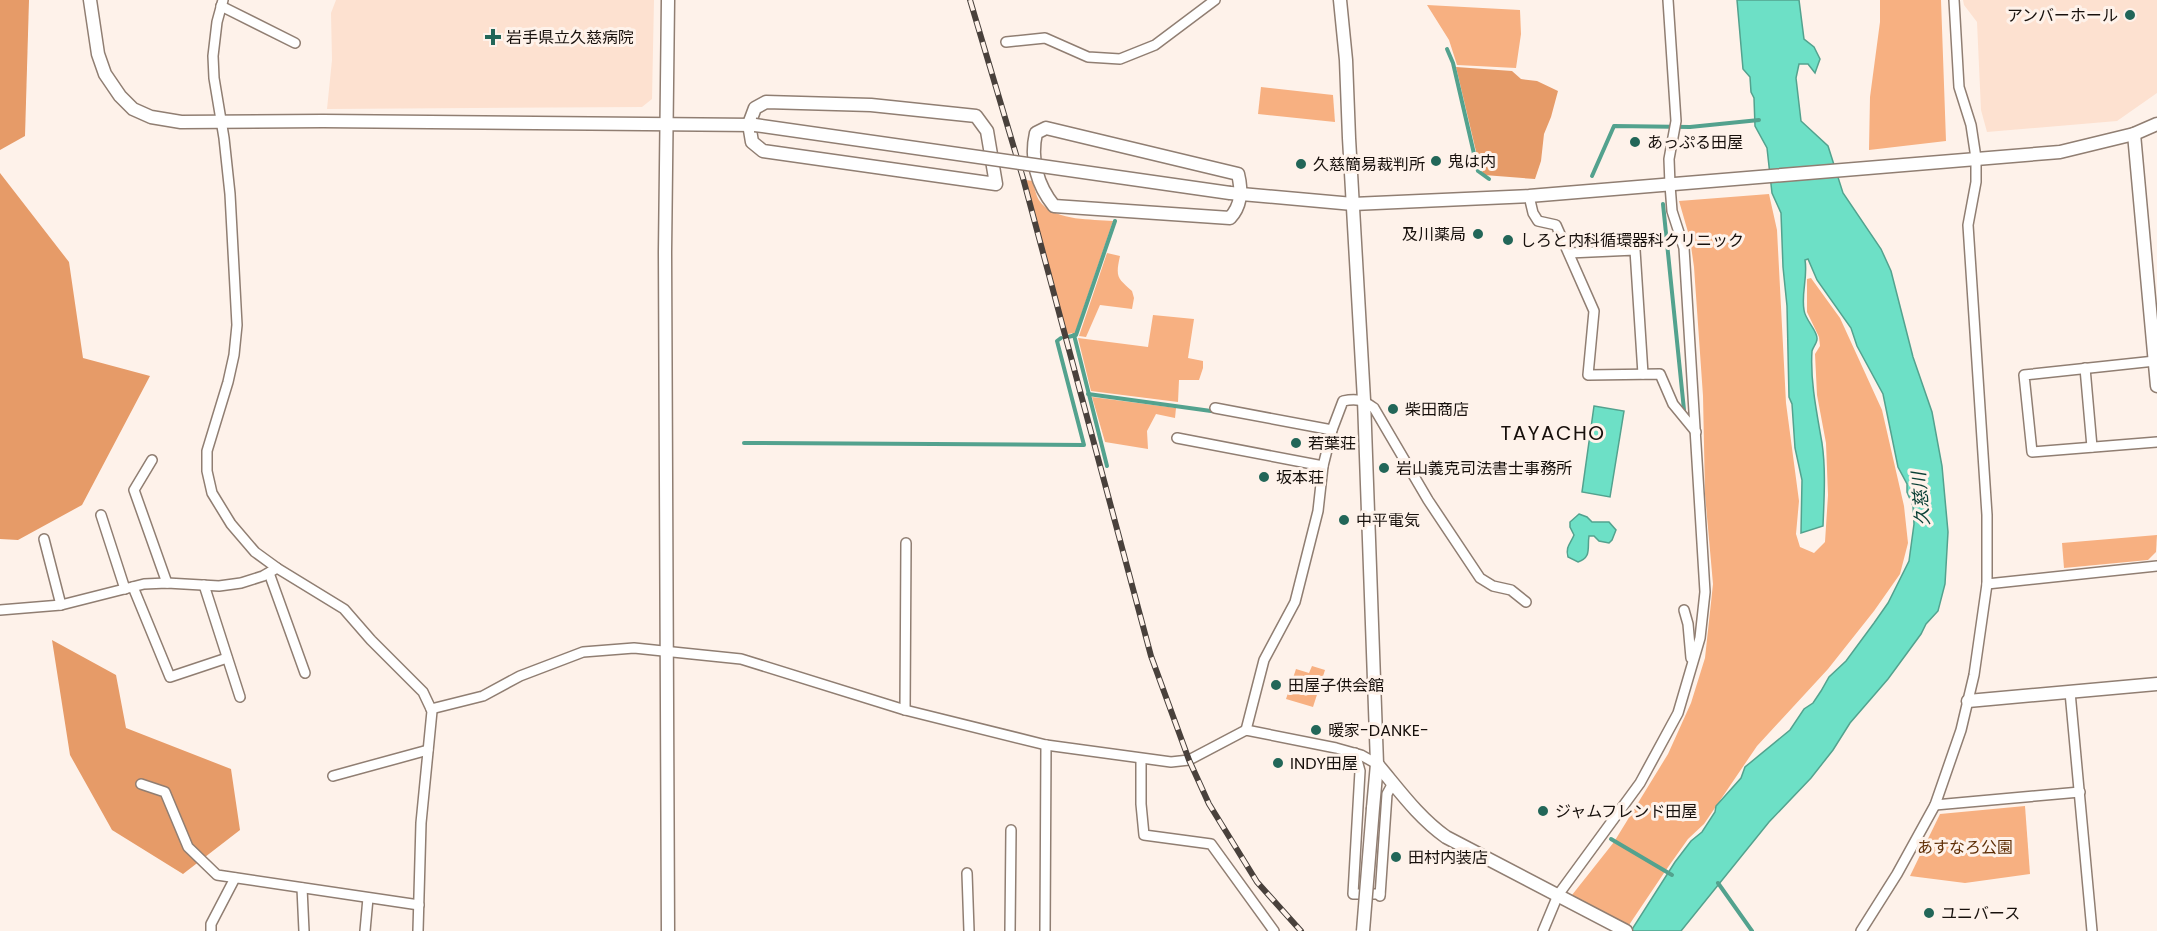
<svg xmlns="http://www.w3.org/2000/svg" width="2157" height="931" font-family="Poppins,'Noto Sans JP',sans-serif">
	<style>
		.built { fill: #fde1d0 }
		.green { fill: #f7b081 }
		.forest { fill: #e69b68 }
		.water { fill: #6de0c6; stroke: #53a28e; stroke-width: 1.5 }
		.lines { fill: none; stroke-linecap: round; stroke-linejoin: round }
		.stream { stroke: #53a28e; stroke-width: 4 }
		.street-casing { stroke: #907e72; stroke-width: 12 }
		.secondary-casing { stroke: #907e72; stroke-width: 15 }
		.street { stroke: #fff; stroke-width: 9 }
		.secondary { stroke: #fff; stroke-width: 12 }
		.rail-casing { stroke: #49413c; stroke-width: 6 }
		.rail { stroke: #fef2ea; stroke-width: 4; stroke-dasharray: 11; stroke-linecap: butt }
		.secondary-bridge-casing { stroke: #907e72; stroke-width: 15; stroke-linecap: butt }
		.secondary-bridge { stroke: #fff; stroke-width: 12 }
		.poi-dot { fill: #226658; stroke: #fef2ea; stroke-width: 2 }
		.labels { text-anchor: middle; stroke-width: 6; stroke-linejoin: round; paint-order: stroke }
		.poi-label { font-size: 16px; fill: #17100c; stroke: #fef2ea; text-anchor: start }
		.park-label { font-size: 16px; fill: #5f2f07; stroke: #fef2ea }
		.water-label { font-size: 18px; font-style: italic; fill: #083e34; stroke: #fef2ea }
		.quarter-label { font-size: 20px; letter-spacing: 1.5px; fill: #17100c; stroke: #fef2ea }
	</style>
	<rect width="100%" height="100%" fill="#fef2ea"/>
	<g class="built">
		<polygon points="336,0 654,0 652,99 642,107 327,109 332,60 331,13"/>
		<polygon points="1963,0 2157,0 2157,93 2117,121 1987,132 1981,110 1977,22 1964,5"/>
	</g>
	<g class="green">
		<polygon points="1880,0 1941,0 1946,141 1869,150 1870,97 1880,22"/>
		<polygon points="1427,5 1520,10 1521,34 1516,68 1457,65 1449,40"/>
		<polygon points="1261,87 1333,95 1335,122 1258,114"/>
		<path d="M 1026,180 L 1033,181 C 1035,189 1036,198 1042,204 C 1058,221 1091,219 1113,221 L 1075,333 L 1067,334 Z"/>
		<polygon points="1769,194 1777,230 1786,403 1799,501 1796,534 1800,547 1814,553 1825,542 1828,495 1826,443 1817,395 1815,354 1820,346 1819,337 1807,312 1807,279 1811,278 1840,318 1882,410 1904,506 1908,543 1900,574 1874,611 1828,669 1757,746 1704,824 1688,839 1666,870 1629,925 1572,895 1614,842 1668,754 1691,703 1705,658 1713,584 1705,494 1703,396 1694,267 1690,239 1679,201"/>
		<path d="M 1107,253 L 1120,256 C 1115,278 1118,278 1132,291 L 1134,298 L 1132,309 L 1100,305 L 1086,337 L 1079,336 Z"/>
		<polygon points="1153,315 1194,319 1188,358 1203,361 1203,368 1199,380 1179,380 1178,402 1091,391 1078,338 1148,347"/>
		<polygon points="1092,397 1176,408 1175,418 1156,414 1147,431 1148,449 1105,442"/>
		<polygon points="2157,535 2156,552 2148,560 2064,568 2062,543"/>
		<polygon points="1312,666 1325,670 1313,707 1286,699 1296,669 1309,673"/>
		<polygon points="2025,806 2030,874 1965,883 1910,876 1940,814"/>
	</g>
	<g class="forest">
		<polygon points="0,0 29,0 25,136 0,150"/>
		<polygon points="1456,67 1512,71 1521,79 1537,81 1558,91 1551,117 1544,134 1541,161 1535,179 1484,175 1479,164"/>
		<polygon points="0,173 69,262 83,358 150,376 82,505 18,540 0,539"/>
		<polygon points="52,640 116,675 126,728 231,769 240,830 183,874 112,830 70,755"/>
	</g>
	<g class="water">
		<path d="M 1737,0 L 1799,0 L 1804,39 L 1814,47 L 1820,59 L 1815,73 L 1808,64 L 1799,64 L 1796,78 L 1801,121 L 1828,146 L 1843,193 L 1881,249 L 1891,271 L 1913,357 L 1932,412 L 1942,466 L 1948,532 L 1945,584 L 1938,611 L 1926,624 L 1921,634 L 1888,679 L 1850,723 L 1833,750 L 1811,778 L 1769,822 L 1681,931 L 1631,931 L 1675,862 L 1691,841 L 1702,832 L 1715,812 L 1716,806 L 1741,778 L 1745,767 L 1790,730 L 1804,709 L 1813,703 L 1821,691 L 1829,677 L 1846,661 L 1874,623 L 1888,603 L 1909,561 L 1914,524 L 1913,506 L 1907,492 L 1907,484 L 1898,467 L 1883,394 L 1857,346 L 1851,328 L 1817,280 L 1808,259 L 1805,260 C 1808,277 1801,293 1804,310 C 1805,320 1818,331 1817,339 C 1817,343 1813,347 1812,351 C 1810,381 1817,414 1822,443 C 1826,470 1824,499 1823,526 L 1801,533 L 1802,480 L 1795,448 L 1792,404 L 1789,397 L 1787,306 L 1783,267 L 1781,213 L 1772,193 L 1767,148 L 1755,126 L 1754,98 L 1751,92 L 1750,77 L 1743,69 Z"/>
		<polygon points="1594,406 1624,411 1610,497 1582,492"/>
		<path d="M 1579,514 L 1587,517 L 1592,522 L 1609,522 L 1616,530 L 1612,540 L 1609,543 L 1599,541 L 1594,536 L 1589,536 C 1587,548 1592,557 1578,562 L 1568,557 C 1565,547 1571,543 1574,535 L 1570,527 L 1570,522 Z"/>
	</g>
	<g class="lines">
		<g class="stream">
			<polyline points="1447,49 1453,63 1478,171 1489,179"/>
			<polyline points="1592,176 1614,126 1690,127 1759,120"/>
			<polyline points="1663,204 1684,410"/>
			<polyline points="1074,335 1107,466"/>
			<polyline points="1068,337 1076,335 1115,221"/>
			<polyline points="1088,394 1211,411"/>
			<polyline points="744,443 1084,445 1057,341 1061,338"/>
			<polyline points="1611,839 1672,875"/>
			<polyline points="1718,883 1752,931"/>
		</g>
		<defs>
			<g id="street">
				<polyline points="223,0 217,22 213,56 214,78 224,138 230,194 237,325 234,355 228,382 207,451 207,471 212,493 231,524 255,552 277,568 344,609 371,640 423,692 432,711 421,823 418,931"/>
				<polyline points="221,6 295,43"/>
				<polyline points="1006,42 1045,38 1088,57 1120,59 1155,45 1215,0"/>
				<polyline points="1529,196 1533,213 1538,221 1556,225 1594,311 1588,375 1660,374 1673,404 1696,432"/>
				<polyline points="1569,253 1635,250 1643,374"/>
				<polyline points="2155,361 2024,375 2032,452 2157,442"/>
				<polyline points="2085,368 2092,447"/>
				<polyline points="1215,408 1332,430"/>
				<polyline points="1177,438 1323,466"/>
				<polyline points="152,460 134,490 167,583"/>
				<polyline points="101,515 125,589"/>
				<polyline points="44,539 61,605"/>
				<polyline points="269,573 305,673"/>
				<polyline points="1987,584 2157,566"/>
				<polyline points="204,585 240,697"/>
				<polyline points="133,587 170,677 227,658"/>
				<polyline points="0,610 61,605 144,584 167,583 219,586 241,583 263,576 277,568"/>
				<polyline points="1684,610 1688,624 1691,658"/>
				<polyline points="2070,692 2092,931"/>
				<polyline points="431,709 483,696 520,676 583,652 634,648 741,659 905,710 1046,745 1171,762 1189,760 1246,730 1336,748 1361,755 1377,764"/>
				<polyline points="905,710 906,543"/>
				<path d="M 1246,730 L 1264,660 L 1295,602 L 1318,511 L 1323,466 L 1332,430 L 1343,401 C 1357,398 1363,400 1374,408 L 1428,500 L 1480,578 L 1493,586 L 1511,590 L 1526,602"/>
				<polyline points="1355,753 1360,771 1353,894 1380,894"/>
				<polyline points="1141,759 1141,804 1144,835 1211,844 1274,931"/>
				<polyline points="333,776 428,750"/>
				<polyline points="141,784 165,792 188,847 217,875 419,905"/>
				<polyline points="1935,805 2080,792"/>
				<polyline points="967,873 969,931"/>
				<polyline points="302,888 304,931"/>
				<polyline points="1380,896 1387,794 1393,783"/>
				<polyline points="211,931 211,924 235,878"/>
				<polyline points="365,931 368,898"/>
				<polyline points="1010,931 1011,830"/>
				<polyline points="1045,931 1046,745"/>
				<polyline points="1543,931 1558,895 1640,783 1678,713 1700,638 1705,592 1684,248 1672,211 1670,185 1669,159 1676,121 1668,0"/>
				<polyline points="1861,931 1897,874 1935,805 1961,730 1974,675 1987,584 1987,515 1968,225 1976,182 1976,158 1971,125 1959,87 1954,0"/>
			</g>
			<g id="secondary">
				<polyline points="90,0 98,54 105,74 120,96 133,109 151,117 181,122 323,121 755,125"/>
				<polyline points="668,0 665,252 668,931"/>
				<polyline points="1340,0 1346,60 1349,138 1364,400 1377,764 1373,808"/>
				<polygon points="766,102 871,105 976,116 987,131 996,184 763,151 752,142 749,124 755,108"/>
				<path d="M 1046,128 L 1238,174 C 1242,190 1242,205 1230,218 L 1054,206 C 1037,185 1030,159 1036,133 Z"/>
				<polyline points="2134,134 2157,386"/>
				<polyline points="1230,193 1353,204 1529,196 2060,152 2134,134 2157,124"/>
				<polyline points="1968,701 2157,684"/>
				<path d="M 1377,764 C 1399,790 1418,817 1446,837 L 1626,931"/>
			</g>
		</defs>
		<use href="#street" class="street-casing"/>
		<use href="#secondary" class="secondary-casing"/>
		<use href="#street" class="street"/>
		<use href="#secondary" class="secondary"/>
		<defs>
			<polyline id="rail" points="970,0 1023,178 1151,656 1189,760 1209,804 1257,882 1301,931"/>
		</defs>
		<use href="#rail" class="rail-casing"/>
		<use href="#rail" class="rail"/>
		<defs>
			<g id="secondary-bridge">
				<polyline points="755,125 1230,193"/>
				<polyline points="1363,931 1373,808"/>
			</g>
		</defs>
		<use href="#secondary-bridge" class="secondary-bridge-casing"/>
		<use href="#secondary-bridge" class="secondary-bridge"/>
	</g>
	<g class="poi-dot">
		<circle cx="2130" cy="15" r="6"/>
		<path d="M490 28h6v6h6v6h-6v6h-6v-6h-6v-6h6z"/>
		<circle cx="1635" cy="142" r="6"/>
		<circle cx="1436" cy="161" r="6"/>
		<circle cx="1301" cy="164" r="6"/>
		<circle cx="1478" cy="234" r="6"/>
		<circle cx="1508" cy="240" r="6"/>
		<circle cx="1393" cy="409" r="6"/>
		<circle cx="1296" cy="443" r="6"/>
		<circle cx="1384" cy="468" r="6"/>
		<circle cx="1264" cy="477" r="6"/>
		<circle cx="1344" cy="520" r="6"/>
		<circle cx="1276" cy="685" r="6"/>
		<circle cx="1316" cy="730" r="6"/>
		<circle cx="1278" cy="763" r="6"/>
		<circle cx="1543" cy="811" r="6"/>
		<circle cx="1396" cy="857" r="6"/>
		<circle cx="1929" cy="913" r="6"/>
	</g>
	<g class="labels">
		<g class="poi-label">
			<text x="2118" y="21" text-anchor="end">アンバーホール</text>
			<text x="506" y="43">岩手県立久慈病院</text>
			<text x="1647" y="148">あっぷる田屋</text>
			<text x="1448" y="167">鬼は内</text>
			<text x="1313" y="170">久慈簡易裁判所</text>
			<text x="1466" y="240" text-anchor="end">及川薬局</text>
			<text x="1520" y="246">しろと内科循環器科クリニック</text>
			<text x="1405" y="415">柴田商店</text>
			<text x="1308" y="449">若葉荘</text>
			<text x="1396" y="474">岩山義克司法書士事務所</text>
			<text x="1276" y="483">坂本荘</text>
			<text x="1356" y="526">中平電気</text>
			<text x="1288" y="691">田屋子供会館</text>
			<text x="1328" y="736">暖家-DANKE-</text>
			<text x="1290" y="769">INDY田屋</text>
			<text x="1555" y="817">ジャムフレンド田屋</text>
			<text x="1408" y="863">田村内装店</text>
			<text x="1941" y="919">ユニバース</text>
		</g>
		<g class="park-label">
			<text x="1965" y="853">あすなろ公園</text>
		</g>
		<g class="water-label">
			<text transform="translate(1921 499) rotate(-95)" y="6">久慈川</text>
		</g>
		<g class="quarter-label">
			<text x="1553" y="440">TAYACHO</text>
		</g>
	</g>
</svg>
